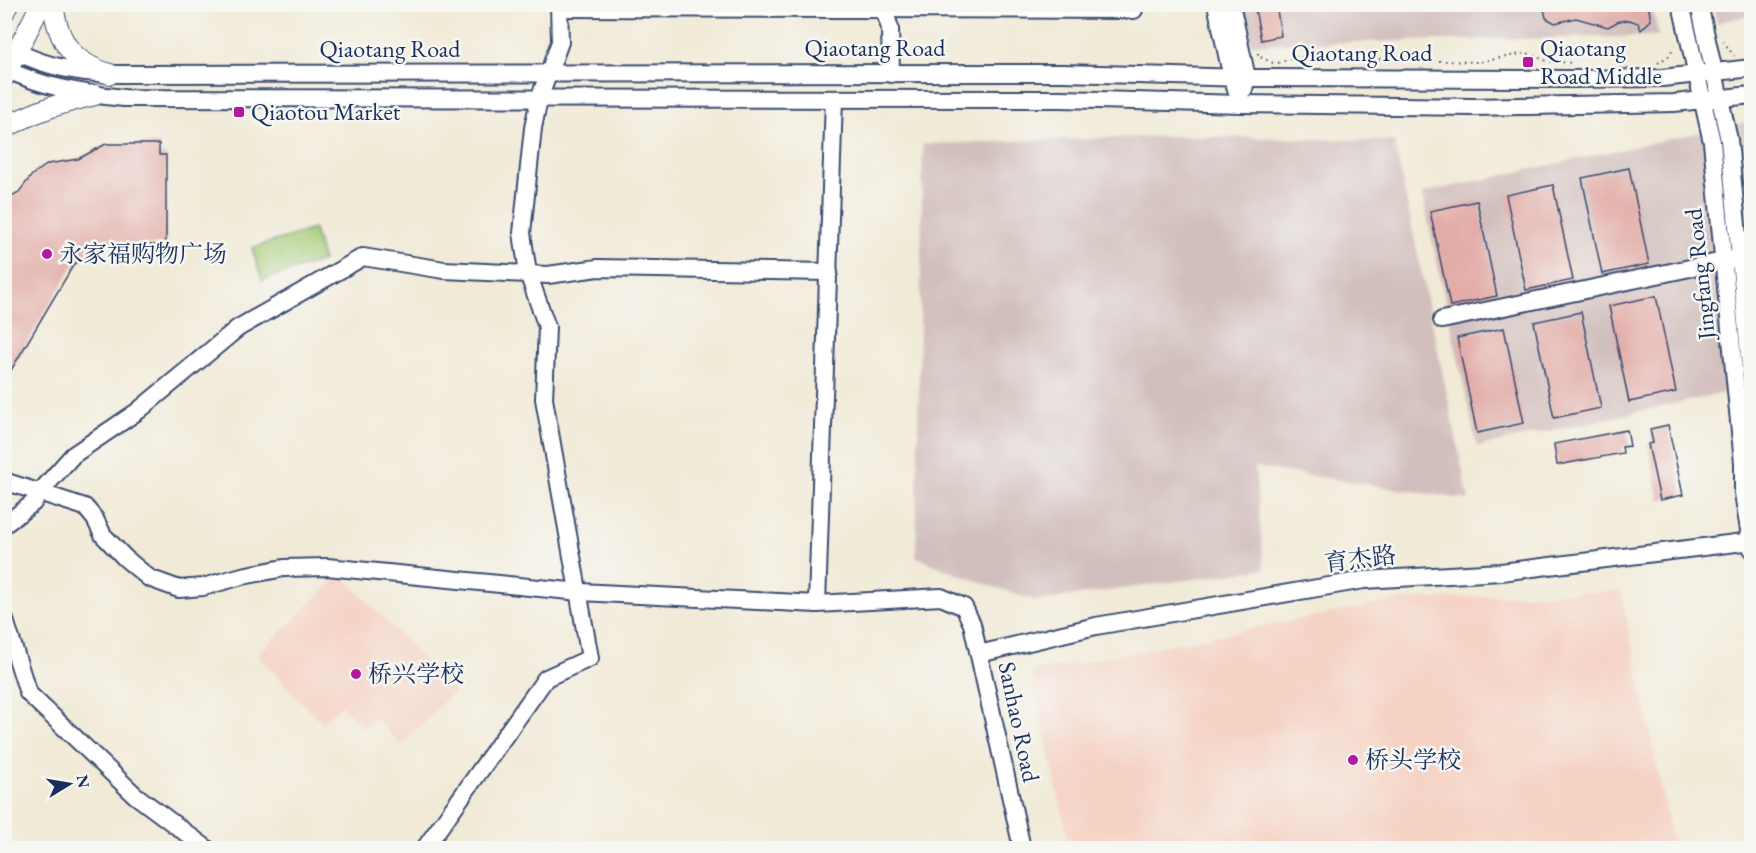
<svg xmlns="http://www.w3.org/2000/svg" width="1756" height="853" font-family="'EB Garamond','Noto Serif SC',serif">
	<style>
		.built { fill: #f5d2c3 }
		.industrial { fill: #d1bfbd }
		.green { fill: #a3ca75; stroke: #5f7c6a; stroke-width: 1.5 }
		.building { fill: #e2aca7 }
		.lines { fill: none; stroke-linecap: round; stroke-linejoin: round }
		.minor-casing { stroke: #3b4b70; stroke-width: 20 }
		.major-casing { stroke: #3b4b70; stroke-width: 22 }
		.path { stroke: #3b4b70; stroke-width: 2; stroke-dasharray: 1.5 4.5; stroke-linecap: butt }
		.minor { stroke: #fff; stroke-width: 16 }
		.major { stroke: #fff; stroke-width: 20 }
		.poi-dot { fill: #b5179e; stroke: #f6f6f2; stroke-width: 2 }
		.labels { text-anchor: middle; stroke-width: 5; stroke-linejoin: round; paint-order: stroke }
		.street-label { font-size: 24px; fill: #1b2f5e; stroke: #f6f6f2 }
		.poi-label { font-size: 24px; fill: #1b2f5e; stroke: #f6f6f2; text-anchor: start }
	</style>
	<rect width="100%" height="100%" fill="#f6f6f2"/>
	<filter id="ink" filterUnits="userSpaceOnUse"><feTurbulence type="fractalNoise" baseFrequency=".0167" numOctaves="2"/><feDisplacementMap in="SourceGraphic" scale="12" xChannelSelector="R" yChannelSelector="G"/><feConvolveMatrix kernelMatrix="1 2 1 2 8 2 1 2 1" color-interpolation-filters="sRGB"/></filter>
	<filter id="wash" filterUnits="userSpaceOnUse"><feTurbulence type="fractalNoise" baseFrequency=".008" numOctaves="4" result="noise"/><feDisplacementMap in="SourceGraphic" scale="24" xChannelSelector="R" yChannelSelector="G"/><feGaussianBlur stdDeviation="1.35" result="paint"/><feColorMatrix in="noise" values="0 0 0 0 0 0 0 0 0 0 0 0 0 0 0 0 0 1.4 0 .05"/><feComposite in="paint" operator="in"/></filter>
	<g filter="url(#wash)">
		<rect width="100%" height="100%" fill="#f1ead7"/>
		<g class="built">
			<polygon points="341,574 454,692 401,745 375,718 364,729 341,705 322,723 257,655"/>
			<polygon points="1621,591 1674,848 1070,848 1031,672 1399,600"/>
		</g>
		<g class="industrial">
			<polygon points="1243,5 1652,5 1659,36 1251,44"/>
			<polygon points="1713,5 1751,5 1751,15 1717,23"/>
			<polygon points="1751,121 1751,387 1477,447 1422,193"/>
			<polygon points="1174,136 1394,141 1469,500 1255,467 1264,569 1036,601 957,574 916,557 923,144"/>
		</g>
		<polygon class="green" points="314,229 323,261 262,280 252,248"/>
		<g id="blocks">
			<g class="building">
				<polygon points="1254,4 1276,4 1281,36 1261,40"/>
				<polygon points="1543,4 1648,4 1651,20 1641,30 1638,23 1629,20 1619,21 1608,27 1576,18 1555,23 1546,18"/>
				<polygon points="106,144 159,144 159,155 166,155 166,245 106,244 74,264 4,382 4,200 19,192 32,175 48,164 78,159"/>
				<polygon points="1629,168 1649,264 1602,274 1582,178"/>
				<polygon points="1553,185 1573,280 1526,290 1506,195"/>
				<polygon points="1477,201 1497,296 1450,306 1430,211"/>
				<polygon points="1656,296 1676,392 1629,402 1609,306"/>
				<polygon points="1581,312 1601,408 1554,418 1534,322"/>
				<polygon points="1504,328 1524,423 1477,433 1457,338"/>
				<polygon points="1668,425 1683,495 1660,500 1648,444 1653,443 1650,429"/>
				<polygon points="1627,430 1630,446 1622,447 1623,453 1557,465 1554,444"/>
			</g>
		</g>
	</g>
	<g filter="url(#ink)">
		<use href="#blocks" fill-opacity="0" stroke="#3b4b70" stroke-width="1.5"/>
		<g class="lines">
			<defs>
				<g id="minor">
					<polyline points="882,4 890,28 891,74"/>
					<polyline points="1216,4 1232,78 1241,104"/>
					<polyline points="1231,4 1247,78 1244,89"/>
					<polyline points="1681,4 1712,142 1743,463 1743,493 1752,549"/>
					<polyline points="1699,4 1729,140 1752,386"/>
					<polyline points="560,8 1134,10"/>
					<path d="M 17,52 C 47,67 77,72 110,74 L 1063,73 L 1247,78 L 1570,79 L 1662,78 L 1752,68"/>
					<path d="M 4,68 C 41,87 84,94 124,98 L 1062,99 L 1241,104 L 1473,107 L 1674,103 L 1752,95"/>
					<polyline points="1442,320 1752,255"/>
					<polyline points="4,481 85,507 95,519 103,535 125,558 149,578 179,589 203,587 242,576 284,568 327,567 580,592 817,604 941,597 964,607 972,624 1022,848"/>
					<polyline points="4,525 33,503 40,492 73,455 138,411 238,328 363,257 444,270 548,275 598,268 829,272"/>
					<polyline points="817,604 834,99"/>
					<polyline points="4,617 28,693 135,795 206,848"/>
					<polyline points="979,654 1096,626 1364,580 1501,572 1752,541"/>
					<polyline points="425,848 546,678 590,658 544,399 547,327 528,273 522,233 533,128 539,99 560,42 559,4"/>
				</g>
				<g id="major">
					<path d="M 53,4 C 58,43 73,63 110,74"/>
					<polyline points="4,12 8,4"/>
					<polyline points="4,77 41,4"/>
					<path d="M 4,129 C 33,111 62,103 95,95"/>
				</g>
			</defs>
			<use href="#minor" class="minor-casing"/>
			<use href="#major" class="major-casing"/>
			<g class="path">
				<polyline points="1723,41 1734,56"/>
				<polyline points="1258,53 1258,56 1273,63"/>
				<polyline points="1278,63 1296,57 1479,62 1527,53 1547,61 1572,63"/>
				<polyline points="1658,63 1670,55 1674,46"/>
			</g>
			<use href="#minor" class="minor"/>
			<use href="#major" class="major"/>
		</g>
	</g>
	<g class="poi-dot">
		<rect x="1522" y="56" width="12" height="12" rx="3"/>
		<rect x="233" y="106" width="12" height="12" rx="3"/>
		<circle cx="47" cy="254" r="6"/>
		<circle cx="356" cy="674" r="6"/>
		<circle cx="1353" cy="760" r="6"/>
	</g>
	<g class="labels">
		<g class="street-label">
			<text x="875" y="56">Qiaotang Road</text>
			<text x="390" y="57">Qiaotang Road</text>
			<text x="1362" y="61">Qiaotang Road</text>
			<text transform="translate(1700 274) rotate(-96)" y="8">Jingfang Road</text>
			<text transform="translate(1360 559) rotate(-7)" y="8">育杰路</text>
			<text transform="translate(1019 722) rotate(78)" y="8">Sanhao Road</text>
		</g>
		<g class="poi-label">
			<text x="1540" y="56">Qiaotang<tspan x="1540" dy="28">Road Middle</tspan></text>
			<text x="251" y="120">Qiaotou Market</text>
			<text x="59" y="262">永家福购物广场</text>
			<text x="368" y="682">桥兴学校</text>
			<text x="1365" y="768">桥头学校</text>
		</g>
	</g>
	<rect width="1756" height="853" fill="none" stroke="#f6f6f2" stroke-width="24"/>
	<g transform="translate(69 784) rotate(79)" stroke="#f6f6f2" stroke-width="4.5" paint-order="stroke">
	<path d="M0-4.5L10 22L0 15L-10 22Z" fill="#1b2f5e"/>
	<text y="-9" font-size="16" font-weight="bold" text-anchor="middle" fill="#1b2f5e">N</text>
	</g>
</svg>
